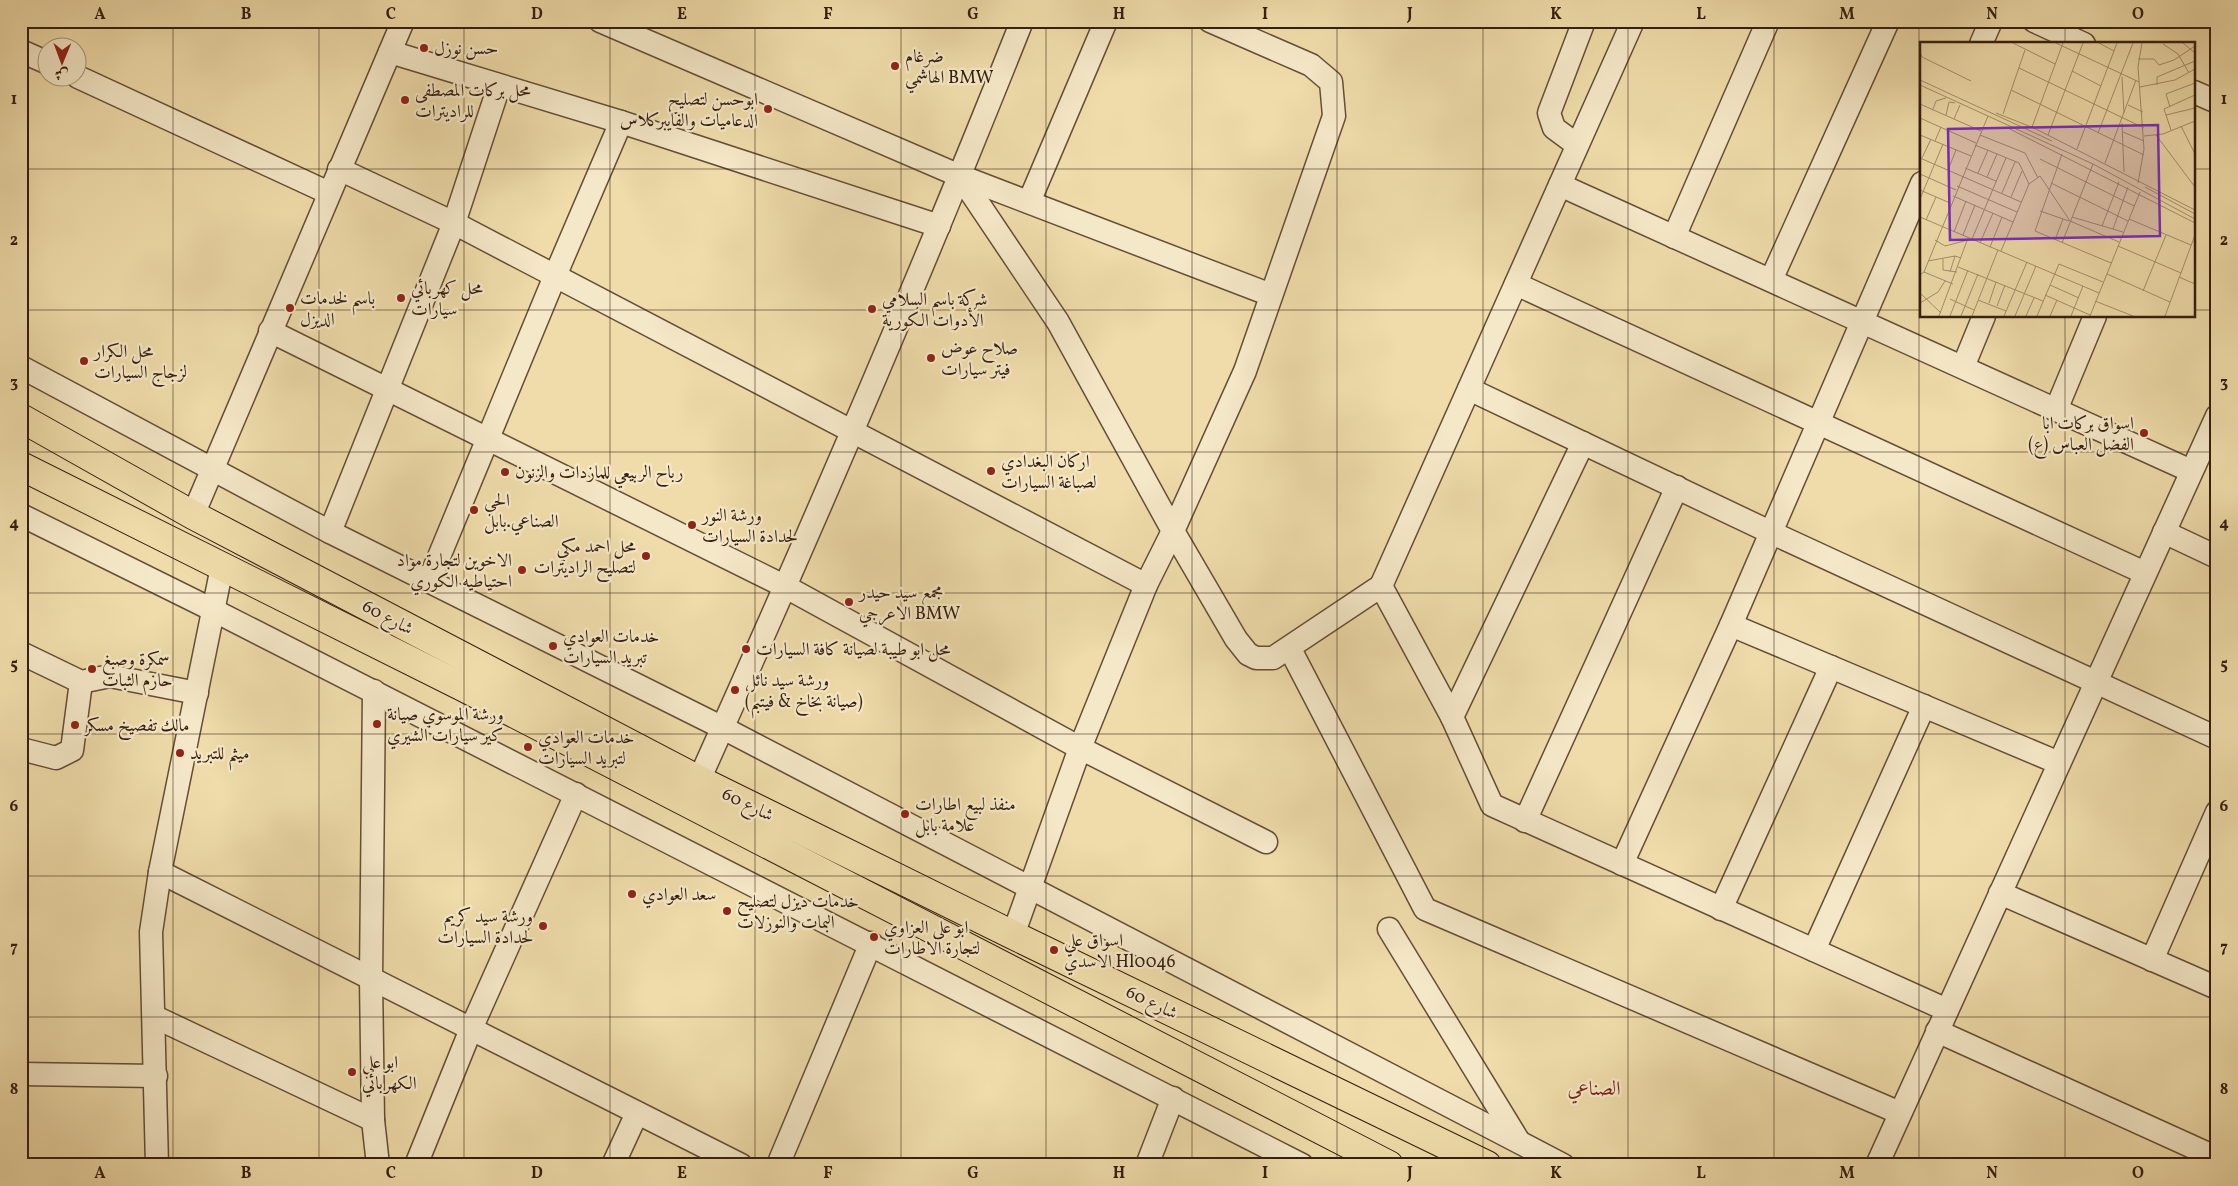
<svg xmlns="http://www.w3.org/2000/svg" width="2238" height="1186" font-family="Vollkorn,Amiri,serif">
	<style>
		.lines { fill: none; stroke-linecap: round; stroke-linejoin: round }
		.minor-casing { stroke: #644e36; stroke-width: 25 }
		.highway-casing { stroke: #351e0f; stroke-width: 30 }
		.minor { stroke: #f5e8c8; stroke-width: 22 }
		.highway { stroke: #efdcaa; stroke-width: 28 }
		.grid { fill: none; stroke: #351e0f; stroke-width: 1; stroke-opacity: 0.55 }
		.poi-dot { fill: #8f2418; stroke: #f5e8c8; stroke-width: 2 }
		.labels { text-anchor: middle; stroke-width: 4.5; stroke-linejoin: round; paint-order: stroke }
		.poi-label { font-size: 18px; fill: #351e0f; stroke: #f5e8c8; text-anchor: start }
		.street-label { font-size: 18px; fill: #351e0f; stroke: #f5e8c8 }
		.quarter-label { font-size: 20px; fill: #7a1f14; stroke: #f5e8c8 }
		.inset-road { fill: none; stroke: #a5906c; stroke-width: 1 }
		.view { fill: #7b2cbf; fill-opacity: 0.15; stroke: #7b2cbf; stroke-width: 2.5 }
		.inset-edge { fill: none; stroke: #351e0f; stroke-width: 2.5 }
		.neatline { fill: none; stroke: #351e0f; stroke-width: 2 }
		.grid-label { font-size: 16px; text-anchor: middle; font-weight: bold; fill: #351e0f }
	</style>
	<rect width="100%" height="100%" fill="#efdcaa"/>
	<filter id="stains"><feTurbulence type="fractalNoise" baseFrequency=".004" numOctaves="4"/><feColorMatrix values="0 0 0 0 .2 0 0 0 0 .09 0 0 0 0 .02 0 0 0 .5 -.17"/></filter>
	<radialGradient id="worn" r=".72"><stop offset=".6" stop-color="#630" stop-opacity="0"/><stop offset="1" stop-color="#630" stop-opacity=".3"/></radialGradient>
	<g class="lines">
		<defs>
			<g id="minor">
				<polyline points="600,21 960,176 1058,322 1173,531 1236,639 1248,654 1256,658 1273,658 1381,586 1633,21"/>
				<polyline points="2034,21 2084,44"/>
				<polyline points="1981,44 1991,21"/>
				<polyline points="21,51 48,63"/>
				<polyline points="390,52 621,122 939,226"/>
				<polyline points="78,77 329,193"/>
				<polyline points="2194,92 2217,102"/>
				<polyline points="1577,145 1554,128 1549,113 1584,21"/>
				<polyline points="339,169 454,223 1146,585"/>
				<polyline points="960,176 1271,295"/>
				<polyline points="1560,185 2191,471"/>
				<polyline points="1029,202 1106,21"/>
				<polyline points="1674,237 1768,21"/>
				<polyline points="1771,280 1888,21"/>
				<polyline points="1516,284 2145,573"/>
				<polyline points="270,331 786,587 1080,748 1266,842"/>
				<polyline points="21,367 330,532 723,728 1563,1165"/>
				<polyline points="1963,367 1984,316"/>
				<polyline points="1469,389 1770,532 2217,738"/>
				<polyline points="2056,410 2095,316"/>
				<polyline points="21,515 213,610 1302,1165"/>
				<polyline points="193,515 403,21"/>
				<polyline points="330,532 454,223 499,86"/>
				<polyline points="2164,532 2217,557"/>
				<polyline points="429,581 555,276 621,122"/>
				<polyline points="1381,586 1452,717 1492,805 1947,1010"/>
				<polyline points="1731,625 2059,763"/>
				<polyline points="1290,649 1425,909 1900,1113"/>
				<polyline points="21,653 81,682 110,676 197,693"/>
				<polyline points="374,691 371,978 373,1120 378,1165"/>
				<polyline points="1452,717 1583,443"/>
				<polyline points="21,749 56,758 72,750 81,682"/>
				<path d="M 699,780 C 812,529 920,277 1022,21"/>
				<polyline points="1525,821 1677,487"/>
				<polyline points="1622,864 1731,625 1922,183"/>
				<polyline points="160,872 741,1165"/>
				<polyline points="2000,893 2217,988"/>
				<polyline points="1721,909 1831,667"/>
				<polyline points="1389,929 1518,1140"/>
				<polyline points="1013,935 1080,748 1146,585 1173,531 1245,371 1334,116 1331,82 1311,65 1210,21"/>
				<polyline points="1814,950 1924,706"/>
				<polyline points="2152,960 2217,812"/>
				<polyline points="155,1017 373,1120"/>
				<polyline points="1937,1031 2217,1158"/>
				<polyline points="21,1074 156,1076"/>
				<polyline points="157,1165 151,932 160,872 222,567"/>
				<polyline points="416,1165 471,1029 576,794"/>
				<polyline points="613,1165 637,1113"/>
				<polyline points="778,1165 871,943"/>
				<polyline points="1147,1165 1173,1098"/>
				<polyline points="1877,1165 2217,416"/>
			</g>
			<g id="highway">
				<polyline points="21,418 193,515 699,780 1013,935 1487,1165"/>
				<polyline points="21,466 463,687 1389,1165"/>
			</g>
		</defs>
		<use href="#minor" class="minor-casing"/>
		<use href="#highway" class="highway-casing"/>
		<use href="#minor" class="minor"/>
		<use href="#highway" class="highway"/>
	</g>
	<path class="grid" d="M 173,21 L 173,1165M 319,21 L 319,1165M 464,21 L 464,1165M 610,21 L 610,1165M 755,21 L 755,1165M 901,21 L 901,1165M 1046,21 L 1046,1165M 1192,21 L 1192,1165M 1337,21 L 1337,1165M 1483,21 L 1483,1165M 1628,21 L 1628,1165M 1774,21 L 1774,1165M 1919,21 L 1919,1165M 2065,21 L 2065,44M 21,169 L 1922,169M 2194,169 L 2217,169M 21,310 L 1922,310M 2194,310 L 2217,310M 2065,316 L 2065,1165M 21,452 L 2217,452M 21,593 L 2217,593M 21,734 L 2217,734M 21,876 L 2217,876M 21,1017 L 2217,1017"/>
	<g class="poi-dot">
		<circle cx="424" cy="48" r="5"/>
		<circle cx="895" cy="66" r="5"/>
		<circle cx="405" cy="100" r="5"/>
		<circle cx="768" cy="109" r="5"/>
		<circle cx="401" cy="298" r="5"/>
		<circle cx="290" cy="308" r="5"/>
		<circle cx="872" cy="309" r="5"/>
		<circle cx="931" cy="358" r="5"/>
		<circle cx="84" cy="361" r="5"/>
		<circle cx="2144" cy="433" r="5"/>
		<circle cx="991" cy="471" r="5"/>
		<circle cx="505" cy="472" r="5"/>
		<circle cx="474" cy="510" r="5"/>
		<circle cx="692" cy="525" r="5"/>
		<circle cx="646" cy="556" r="5"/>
		<circle cx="522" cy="570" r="5"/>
		<circle cx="849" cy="602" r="5"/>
		<circle cx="553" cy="646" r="5"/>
		<circle cx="746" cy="649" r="5"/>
		<circle cx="92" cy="669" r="5"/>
		<circle cx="735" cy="690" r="5"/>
		<circle cx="377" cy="724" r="5"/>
		<circle cx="75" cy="725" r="5"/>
		<circle cx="528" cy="747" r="5"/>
		<circle cx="180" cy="753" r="5"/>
		<circle cx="905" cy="814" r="5"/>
		<circle cx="632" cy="894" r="5"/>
		<circle cx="727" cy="911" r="5"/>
		<circle cx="543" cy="926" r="5"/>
		<circle cx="874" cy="937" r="5"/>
		<circle cx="1054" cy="950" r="5"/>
		<circle cx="352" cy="1072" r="5"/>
	</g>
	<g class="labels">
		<g class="poi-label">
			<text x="434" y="54">حسن نوزل</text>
			<text x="905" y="62">ضرغام<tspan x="905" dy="21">الهاشمي BMW</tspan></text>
			<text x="415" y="96">محل بركات المصطفى<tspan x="415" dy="21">للراديترات</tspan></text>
			<text x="758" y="105" text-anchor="end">ابوحسن لتصليح<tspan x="758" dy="21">الدعاميات والفايبركلاس</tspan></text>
			<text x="411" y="294">محل كهربائي<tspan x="411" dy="21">سيارات</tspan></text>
			<text x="300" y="304">باسم لخدمات<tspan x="300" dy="21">الديزل</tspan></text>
			<text x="882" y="305">شركة باسم السلامي<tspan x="882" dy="21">الأدوات الكورية</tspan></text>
			<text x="941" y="354">صلاح عوض<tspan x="941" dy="21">فيتر سيارات</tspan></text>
			<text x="94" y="357">محل الكرار<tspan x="94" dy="21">لزجاج السيارات</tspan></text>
			<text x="2134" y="429" text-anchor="end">اسواق بركات ابا<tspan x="2134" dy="21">الفضل العباس (ع)</tspan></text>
			<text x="1001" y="467">اركان البغدادي<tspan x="1001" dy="21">لصباغة السيارات</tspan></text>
			<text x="515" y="478">رباح الربيعي للمازدات والزنون</text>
			<text x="484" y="506">الحي<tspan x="484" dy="21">الصناعي.بابل</tspan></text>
			<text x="702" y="521">ورشة النور<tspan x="702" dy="21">لحدادة السيارات</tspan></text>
			<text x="636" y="552" text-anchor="end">محل احمد مكي<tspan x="636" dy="21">لتصليح الراديترات</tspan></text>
			<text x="512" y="566" text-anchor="end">الاخوين لتجارة مواد<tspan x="512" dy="21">احتياطيه الكوري</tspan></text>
			<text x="859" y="598">مجمع سيد حيدر<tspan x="859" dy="21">الاعرجي BMW</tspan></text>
			<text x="563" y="642">خدمات العوادي<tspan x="563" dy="21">تبريد السيارات</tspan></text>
			<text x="756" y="655">محل ابو طيبة لصيانة كافة السيارات</text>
			<text x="102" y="665">سمكرة وصبغ<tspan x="102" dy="21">حازم الثبات</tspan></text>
			<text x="745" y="686">ورشة سيد نائل<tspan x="745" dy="21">(صيانة بخاخ &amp; فيتبم)</tspan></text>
			<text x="387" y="720">ورشة الموسوي صيانة<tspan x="387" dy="21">كير سيارات الشيري</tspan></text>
			<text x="85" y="731">مالك تفصيخ مسكر</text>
			<text x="538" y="743">خدمات العوادي<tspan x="538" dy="21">لتبريد السيارات</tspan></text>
			<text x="190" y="759">ميثم للتبريد</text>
			<text x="915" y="810">منفذ لبيع اطارات<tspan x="915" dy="21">علامة بابل</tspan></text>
			<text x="642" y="900">سعد العوادي</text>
			<text x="737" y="907">خدمات ديزل لتصليح<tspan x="737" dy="21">البمات والنوزلات</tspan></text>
			<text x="533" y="922" text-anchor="end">ورشة سيد كريم<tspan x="533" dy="21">لحدادة السيارات</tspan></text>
			<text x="884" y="933">ابو علي العزاوي<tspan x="884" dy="21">لتجارة الاطارات</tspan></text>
			<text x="1064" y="946">اسواق علي<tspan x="1064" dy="21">الاسدي Hl0046</tspan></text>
			<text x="362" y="1068">ابو علي<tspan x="362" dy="21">الكهربائي</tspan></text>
		</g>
		<g class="street-label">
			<text transform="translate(388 617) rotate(28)" y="6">شارع 60</text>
			<text transform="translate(748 804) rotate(26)" y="6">شارع 60</text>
			<text transform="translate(1152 1002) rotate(26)" y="6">شارع 60</text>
		</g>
		<g class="quarter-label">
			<text x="1594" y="1095">الصناعي</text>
		</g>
	</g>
	<g transform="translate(1920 42)">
		<rect width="275" height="275" fill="#efdcaa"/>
		<path class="inset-road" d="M 93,1 L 135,22M 136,1 L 219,40M 179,1 L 194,9M 263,1 L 275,11M 243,2 L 258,12 L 269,31M 0,10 L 2,15 L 51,39M 218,17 L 234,17 L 239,23 L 254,18 L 275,4M 99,26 L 224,86M 152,29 L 181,44M 202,35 L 204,71M 0,38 L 132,99M 0,43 L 173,122 L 275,177M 237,43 L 237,35 L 275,19M 220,45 L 255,38 L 275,27M 91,48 L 224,113M 0,62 L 61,89M 208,63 L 223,70M 250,65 L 246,52 L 275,41M 13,67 L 16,59 L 26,56M 76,71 L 114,86 L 275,168M 83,72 L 105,8M 26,73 L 29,60 L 35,61M 246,73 L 275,66M 0,76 L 56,101M 34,77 L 40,63M 202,81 L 204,130M 261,84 L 275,112M 112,85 L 143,1M 88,86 L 275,181M 251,88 L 244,67 L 275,53M 203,90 L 224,99M 178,91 L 213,1M 0,93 L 51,114M 60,93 L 105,111 L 118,136M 128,93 L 163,1M 236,93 L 275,145M 224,94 L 243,92 L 275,79M 15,99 L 21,85M 55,103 L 99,121 L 109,142M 157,107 L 197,1M 142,112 L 115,189 L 191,221M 0,116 L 101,160M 2,116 L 11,97M 120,117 L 214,164M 185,121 L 216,38M 45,126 L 76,139M 28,128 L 36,108M 58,131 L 68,108M 0,132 L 36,148M 67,135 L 77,112M 131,141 L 208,179M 218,141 L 224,107 L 218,25 L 222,1M 37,144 L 97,170M 225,145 L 275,172M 0,148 L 30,161M 82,151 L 95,120M 33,154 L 93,180M 91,155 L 102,129M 0,157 L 23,102M 120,169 L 149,179M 0,175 L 179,251M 152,175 L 203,190M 209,177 L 271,203M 6,178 L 16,155M 182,184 L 199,140M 193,187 L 208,145M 34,190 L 46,159M 43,193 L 55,163M 52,197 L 86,116M 15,198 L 25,204 L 48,198M 135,198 L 143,177M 60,201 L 73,171M 142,201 L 173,122M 198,204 L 261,231M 70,205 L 82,175M 81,209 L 109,142 L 120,134 L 150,179 L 199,200M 23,217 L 23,228 L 37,230M 8,219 L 35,214 L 41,216M 38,225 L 123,259M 4,230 L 33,242M 30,230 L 35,214M 187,232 L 250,260M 0,233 L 4,230 L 68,74M 259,235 L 275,242M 130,243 L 159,256M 223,249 L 246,193M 0,251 L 21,271M 125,253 L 170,273M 30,257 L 54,268M 58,258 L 86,269M 175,259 L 213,274M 0,261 L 18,250 L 25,239M 69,261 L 76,240M 77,264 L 85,243M 19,274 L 48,196M 30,274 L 48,228M 41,274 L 58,232M 52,274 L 78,208M 84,274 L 107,220M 95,274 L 116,224M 106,274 L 114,256M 117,274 L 139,222 L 183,240M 130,274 L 137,258M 151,274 L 163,244M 170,274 L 220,150M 245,274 L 275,193"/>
		<path class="view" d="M 238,83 L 240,194 L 30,198 L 28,87 Z"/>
		<rect width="275" height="275" class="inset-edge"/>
	</g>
	<rect width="2238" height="1186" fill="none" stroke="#efdcaa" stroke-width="55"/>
	<g transform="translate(62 62) rotate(181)"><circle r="24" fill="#f5e8c8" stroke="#a8977e"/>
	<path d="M0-4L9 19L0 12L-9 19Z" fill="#8f2418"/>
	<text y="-8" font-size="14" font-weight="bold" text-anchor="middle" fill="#351e0f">ش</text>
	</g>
	<rect x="28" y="28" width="2182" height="1130" class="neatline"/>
	<g class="grid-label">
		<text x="100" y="19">A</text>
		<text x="246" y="19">B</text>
		<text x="391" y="19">C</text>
		<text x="537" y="19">D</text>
		<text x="682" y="19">E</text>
		<text x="828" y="19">F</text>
		<text x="973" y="19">G</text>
		<text x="1119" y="19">H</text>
		<text x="1265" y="19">I</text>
		<text x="1410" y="19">J</text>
		<text x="1556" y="19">K</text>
		<text x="1701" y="19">L</text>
		<text x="1847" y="19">M</text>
		<text x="1992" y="19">N</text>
		<text x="2138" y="19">O</text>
		<text x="14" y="104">1</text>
		<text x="2224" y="104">1</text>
		<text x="14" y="245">2</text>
		<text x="2224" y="245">2</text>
		<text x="14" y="387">3</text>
		<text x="2224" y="387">3</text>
		<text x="14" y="528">4</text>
		<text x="2224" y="528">4</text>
		<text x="14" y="669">5</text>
		<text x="2224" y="669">5</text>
		<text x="14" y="811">6</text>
		<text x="2224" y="811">6</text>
		<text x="14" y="952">7</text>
		<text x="2224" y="952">7</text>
		<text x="14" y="1094">8</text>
		<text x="2224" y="1094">8</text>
		<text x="100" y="1178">A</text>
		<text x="246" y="1178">B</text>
		<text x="391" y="1178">C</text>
		<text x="537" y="1178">D</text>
		<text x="682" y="1178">E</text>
		<text x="828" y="1178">F</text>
		<text x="973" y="1178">G</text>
		<text x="1119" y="1178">H</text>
		<text x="1265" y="1178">I</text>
		<text x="1410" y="1178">J</text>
		<text x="1556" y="1178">K</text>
		<text x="1701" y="1178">L</text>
		<text x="1847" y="1178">M</text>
		<text x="1992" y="1178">N</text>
		<text x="2138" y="1178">O</text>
	</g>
	<rect width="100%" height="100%" filter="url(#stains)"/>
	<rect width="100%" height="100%" fill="url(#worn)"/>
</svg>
